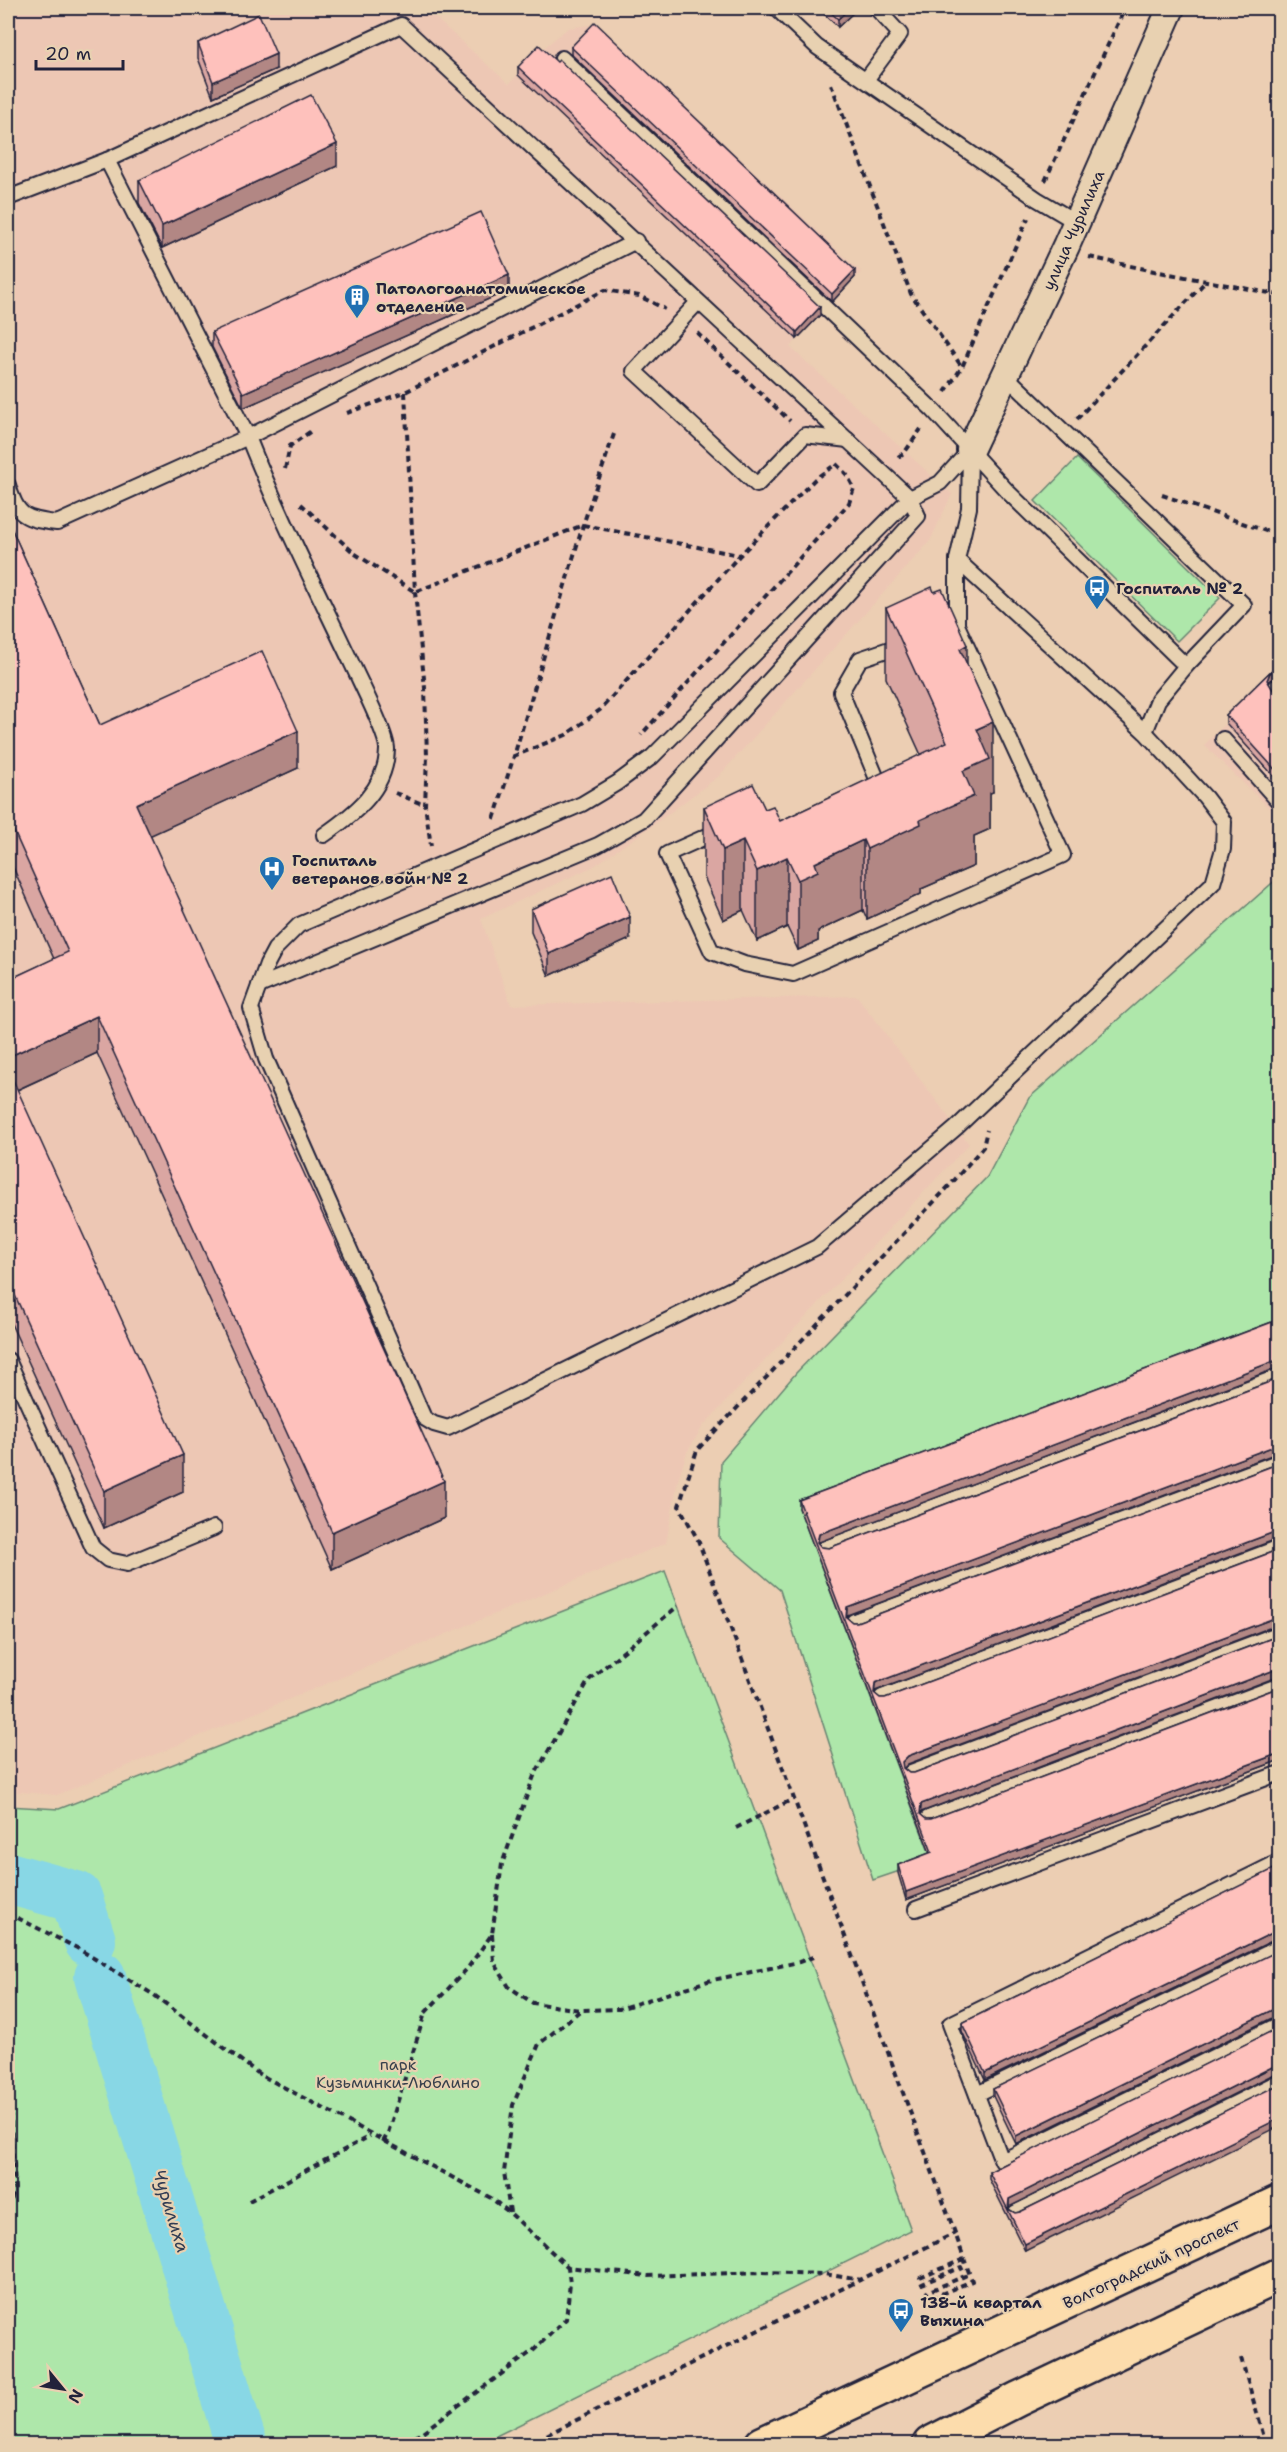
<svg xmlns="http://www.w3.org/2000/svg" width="1287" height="2452" font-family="'Shantell Sans',sans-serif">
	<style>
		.built { fill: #edc7b4 }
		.green { fill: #aee7aa; stroke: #688472; stroke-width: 1.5 }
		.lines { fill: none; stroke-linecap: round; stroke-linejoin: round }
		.river { stroke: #88d7e5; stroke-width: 52 }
		.lane-casing { stroke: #22223b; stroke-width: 18 }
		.street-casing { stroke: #22223b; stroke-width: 30 }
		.primary-casing { stroke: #22223b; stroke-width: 38 }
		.path { stroke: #22223b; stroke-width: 4; stroke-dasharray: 6 4.5; stroke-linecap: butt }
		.lane { stroke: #e8d1b1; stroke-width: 14 }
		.street { stroke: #e8d1b1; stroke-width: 26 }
		.primary { stroke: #fcdcac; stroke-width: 33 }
		.wall { fill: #daa6a2; stroke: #22223b; stroke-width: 1.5 }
		.shaded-wall { fill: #b28784; stroke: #22223b; stroke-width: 1.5 }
		.building { fill: #fec1bc; stroke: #22223b; stroke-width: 1.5 }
		.labels { text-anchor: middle; stroke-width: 4.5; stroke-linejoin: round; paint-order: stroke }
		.street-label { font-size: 16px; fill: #22223b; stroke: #e8d1b1 }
		.poi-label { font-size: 16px; font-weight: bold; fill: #22223b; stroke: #e8d1b1; text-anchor: start }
		.park-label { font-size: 16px; fill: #37404c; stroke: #e8d1b1 }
		.water-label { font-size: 18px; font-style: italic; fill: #313d54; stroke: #e8d1b1 }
	</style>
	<rect width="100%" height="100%" fill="#ecceb3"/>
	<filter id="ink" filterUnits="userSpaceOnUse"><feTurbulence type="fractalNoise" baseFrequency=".0167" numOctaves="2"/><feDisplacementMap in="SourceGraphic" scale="12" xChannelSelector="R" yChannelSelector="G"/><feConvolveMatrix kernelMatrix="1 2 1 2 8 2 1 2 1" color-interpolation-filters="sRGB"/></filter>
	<g filter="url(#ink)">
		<g class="built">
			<polygon points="8,8 424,8 509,84 539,52 568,28 589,25 607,33 861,272 790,347 952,494 930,541 719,776 652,826 594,866 481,919 511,1005 857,996 969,1144 703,1426 687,1452 678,1480 666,1543 57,1795 8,1791"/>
			<polygon points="1279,670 1279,818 1204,745"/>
		</g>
		<g class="green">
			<polygon points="1077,458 1220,598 1177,641 1035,501"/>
			<polygon points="1279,877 1279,1327 799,1508 932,1860 873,1880 780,1590 719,1538 721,1461 796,1373 987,1177 1029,1098"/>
			<polygon points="665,1571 911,2230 480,2444 8,2444 8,1806 59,1809"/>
		</g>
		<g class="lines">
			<g class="river">
				<polyline points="8,1878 76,1897 90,1941"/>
				<polyline points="100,1977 241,2444"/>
			</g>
			<defs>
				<g id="lane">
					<polyline points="776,8 817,47 1037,199 1076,222"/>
					<polyline points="562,58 933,410 1008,492 1186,666"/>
					<polyline points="866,80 900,34 876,8"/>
					<path d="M 107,160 L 248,437 C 279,515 317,590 353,666 C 360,682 388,736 387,750 C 386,790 354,814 324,835"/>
					<polyline points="8,198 107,160 401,25 910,498 918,516 644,819 598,845 259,986"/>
					<polyline points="698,302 634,371 757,485 805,435 848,440"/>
					<polyline points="1006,376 1244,605 1186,666 1158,700 1145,732"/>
					<polygon points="970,450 969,508 957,560 1145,732 1205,797 1224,822 1223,849 1213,883 956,1128 817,1247 448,1428 434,1424 424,1418 266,1059 251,1008 267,964 275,949 299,925 582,804 617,783 652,757 910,498 940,483"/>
					<path d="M 8,485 C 17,517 25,519 57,523 L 248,437 L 636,241"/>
					<polyline points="1276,687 1280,692"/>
					<polyline points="1223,739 1280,803"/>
					<polyline points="882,791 841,692 860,659 904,644"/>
					<polyline points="721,830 667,854 712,952 744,964 793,974 1063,855 957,625 957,560"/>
					<polyline points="8,1360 93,1548 108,1560 127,1564 214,1528"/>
					<polyline points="826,1547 1280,1376"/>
					<polyline points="854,1621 1280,1461"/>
					<polyline points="882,1697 1280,1547"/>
					<polyline points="911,1772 1280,1633"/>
					<polyline points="928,1818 1280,1685"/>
					<polyline points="1280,1861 950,2024 1002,2161 1280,2024"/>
					<polyline points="916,1909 1280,1773"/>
					<polyline points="977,2094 1280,1947"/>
					<polyline points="1016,2212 1280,2081"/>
				</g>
				<polyline id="street" points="970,450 1066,246 1171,8"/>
				<g id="primary">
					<polyline points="762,2444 1280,2202"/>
					<polyline points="930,2444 1018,2399 1280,2275"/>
				</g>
			</defs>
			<use href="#lane" class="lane-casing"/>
			<use href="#street" class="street-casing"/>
			<use href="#primary" class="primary-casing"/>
			<g class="path">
				<polyline points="831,84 911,294 962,367"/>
				<polyline points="1045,181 1125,8"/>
				<polyline points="1089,257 1154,271 1280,295"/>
				<polyline points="697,333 790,421"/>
				<polyline points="405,392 415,592 425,688 427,757 425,805 431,846"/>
				<polyline points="945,392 962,367 1028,218"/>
				<polyline points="347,413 405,392 605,290 639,296 665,309"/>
				<polyline points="1077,419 1206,281"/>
				<polyline points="614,434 583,525 514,756 566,735 600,710 740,555 815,479 836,464 847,475 854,488 849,503 641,735"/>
				<polyline points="898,457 905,452 921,429"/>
				<polyline points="285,469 290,446 311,431"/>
				<polyline points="1162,495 1280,536"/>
				<polyline points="301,504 354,553 415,592 583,525 739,555"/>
				<polyline points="395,793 425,805"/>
				<polyline points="494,819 514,756"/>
				<polyline points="736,1828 795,1798"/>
				<polyline points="8,1913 77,1948 154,1995 259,2074 491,2198 510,2213 568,2267 648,2276 763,2272 824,2274 861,2280"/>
				<polyline points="492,1934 494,1962 509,1987 533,2003 580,2010"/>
				<polyline points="8,2101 10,2103 15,2189 8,2210"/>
				<polyline points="383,2142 388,2133 425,2013 467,1969 492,1934 502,1864 534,1776 589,1680 678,1606"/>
				<polyline points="249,2201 370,2136"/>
				<polyline points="510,2212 504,2172 513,2105 539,2044 581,2010 619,2009 708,1981 799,1962 813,1957"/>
				<polyline points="964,2259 920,2278 922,2284 961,2267 965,2276 927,2292 929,2299 972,2281 955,2233 698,1540 679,1506 697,1450 952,1183 983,1147 987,1130"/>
				<polyline points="1241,2358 1266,2444"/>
				<polyline points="1264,2440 1280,2443"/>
				<polyline points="406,2444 534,2350 566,2319 570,2283 568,2267"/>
				<polyline points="528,2444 955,2233"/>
			</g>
			<use href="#lane" class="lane"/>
			<use href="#street" class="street"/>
			<use href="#primary" class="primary"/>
		</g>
		<g class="wall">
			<polygon points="818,8 858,8 838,27"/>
			<polygon points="198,43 276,69 213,97 198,58"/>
			<polygon points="571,47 855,277 832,302 571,54"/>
			<polygon points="557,62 820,315 797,339 518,75 518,67"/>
			<polygon points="337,166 162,248 139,203 139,180"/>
			<polygon points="509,290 243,408 212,347 212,332"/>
			<polygon points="8,521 100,725 298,768 150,835 444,1518 332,1569 97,1053 17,1090 183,1492 104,1528 8,1317 8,980 54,959 8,856"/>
			<polygon points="886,608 967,664 993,792 990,793 990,829 974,836 974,866 921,889 921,894 867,919 863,910 818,931 818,941 798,950 787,927 757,941 743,910 723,920 704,877 704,807 765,809 780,821 921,755 886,678"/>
			<polygon points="1280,662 1280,679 1275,678 1270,680 1269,683 1273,690 1280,693 1280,783 1226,723 1226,715"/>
			<polygon points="531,909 630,939 549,976 531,932"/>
			<polygon points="1280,1319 1280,1368 1277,1368 819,1542 818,1543 821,1547 829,1548 1280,1378 1280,1453 1277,1453 847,1615 847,1618 852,1622 857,1622 1280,1463 1280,1539 1277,1539 875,1691 875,1694 880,1698 885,1698 1280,1549 1280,1625 1277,1625 908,1764 904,1769 909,1773 914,1773 1280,1635 1280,1677 1277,1677 921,1812 921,1815 926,1819 931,1819 1280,1687 1280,1760 906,1900 898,1873 898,1865 930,1853 799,1508 799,1500"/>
			<polygon points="1280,1866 1280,1939 1276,1939 985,2080 962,2031 962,2023"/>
			<polygon points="1280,1950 1280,2016 1276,2016 1016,2144 993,2096 993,2089"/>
			<polygon points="1280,2027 1280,2073 1276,2073 1009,2207 1009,2209 1015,2213 1020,2212 1280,2084 1025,2251 989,2179 989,2172"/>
		</g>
		<g class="shaded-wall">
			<polygon points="850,8 858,8 838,27 838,19"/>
			<polygon points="276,54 276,69 213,97 213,82"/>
			<polygon points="337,144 337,166 162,248 162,226"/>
			<polygon points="855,270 855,277 832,302 832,294"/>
			<polygon points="509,275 509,290 243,408 243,393"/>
			<polygon points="820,307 820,315 797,339 797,332"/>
			<polygon points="967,645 967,715 960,649"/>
			<polygon points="1275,670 1275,678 1270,680 1267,688 1267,680 1270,673"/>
			<polygon points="993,722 993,792 990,793 990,829 974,836 974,866 921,889 921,894 867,919 867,849 920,820 963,771 977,729"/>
			<polygon points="298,731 298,768 136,842 136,804"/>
			<polygon points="863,840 863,910 818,931 818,941 798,950 798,880 815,863"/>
			<polygon points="743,841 743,910 723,920 723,850"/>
			<polygon points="787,857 787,927 757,941 757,871"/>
			<polygon points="630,917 630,939 549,976 549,954"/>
			<polygon points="97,1016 97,1053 8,1094 8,1057"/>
			<polygon points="1277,1360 1277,1368 819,1542 817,1550 819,1534"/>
			<polygon points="1277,1445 1277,1453 847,1615 846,1625 847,1607"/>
			<polygon points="183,1455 183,1492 104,1528 104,1491"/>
			<polygon points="444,1481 444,1518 332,1569 332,1532"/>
			<polygon points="1277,1531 1277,1539 875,1691 874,1701 875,1683"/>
			<polygon points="1277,1617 1277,1625 908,1764 902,1770 902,1762 908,1756"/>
			<polygon points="1277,1669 1277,1677 921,1812 920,1822 921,1804"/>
			<polygon points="1280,1753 1280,1760 906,1900 906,1892"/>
			<polygon points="1276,1931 1276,1939 985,2080 985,2073"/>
			<polygon points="1276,2008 1276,2016 1016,2144 1016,2136"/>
			<polygon points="1276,2065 1276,2073 1009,2207 1009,2211 1009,2199"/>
			<polygon points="1280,2118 1280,2126 1025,2251 1025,2244"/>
		</g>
		<g class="building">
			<polygon points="826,8 850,8 838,19"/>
			<polygon points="259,14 276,54 213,82 198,43"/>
			<polygon points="595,22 855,270 832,294 571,47"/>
			<polygon points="539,45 557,62 559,60 820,307 797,332 518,67"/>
			<polygon points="311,95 337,144 162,226 139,180"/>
			<polygon points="481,212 509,275 243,393 212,332"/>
			<polygon points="8,521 100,725 262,651 298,731 136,804 444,1481 332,1532 97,1016 8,1057 8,980 68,952 8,818"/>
			<polygon points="932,587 934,592 942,589 967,645 960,649 993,722 977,729 990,759 963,771 974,796 920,820 921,824 867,849 863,840 815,863 818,871 798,880 787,857 757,871 743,841 723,850 704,807 753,784 765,809 773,806 780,821 947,742 886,608"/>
			<polygon points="1280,662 1280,671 1275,670 1270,673 1267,680 1273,690 1280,693 1280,775 1226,715"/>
			<polygon points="612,873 630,917 549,954 531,909"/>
			<polygon points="8,1069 183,1455 104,1491 8,1280"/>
			<polygon points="1280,1319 1280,1360 1277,1360 819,1534 817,1542 821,1547 829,1548 1280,1378 1280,1445 1277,1445 847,1607 846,1617 852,1622 857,1622 1280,1463 1280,1531 1277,1531 875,1683 874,1693 880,1698 885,1698 1280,1549 1280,1617 1277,1617 908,1756 902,1762 903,1768 909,1773 914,1773 1280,1635 1280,1669 1277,1669 921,1804 920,1814 926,1819 931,1819 1280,1687 1280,1753 906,1892 898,1865 932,1852 799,1500"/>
			<polygon points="1280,1866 1280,1931 1276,1931 985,2073 962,2023"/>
			<polygon points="1280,1950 1280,2008 1276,2008 1016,2136 993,2089"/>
			<polygon points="1280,2027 1280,2065 1276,2065 1009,2199 1008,2209 1015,2213 1020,2212 1280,2084 1280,2118 1025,2244 989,2172"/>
		</g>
	</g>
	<defs>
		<symbol id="building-pin" viewBox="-11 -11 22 30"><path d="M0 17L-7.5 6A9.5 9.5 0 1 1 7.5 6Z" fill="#1f6fb2" stroke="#e8d1b1"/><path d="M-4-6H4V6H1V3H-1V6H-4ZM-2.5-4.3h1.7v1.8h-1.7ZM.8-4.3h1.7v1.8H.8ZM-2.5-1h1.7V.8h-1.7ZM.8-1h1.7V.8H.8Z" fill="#fff"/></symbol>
		<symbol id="bus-pin" viewBox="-11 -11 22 30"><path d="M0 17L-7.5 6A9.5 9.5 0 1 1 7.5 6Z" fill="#1f6fb2" stroke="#e8d1b1"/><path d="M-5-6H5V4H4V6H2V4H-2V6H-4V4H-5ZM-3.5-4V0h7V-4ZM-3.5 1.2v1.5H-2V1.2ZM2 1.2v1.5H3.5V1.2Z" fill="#fff"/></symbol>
		<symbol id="hospital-pin" viewBox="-11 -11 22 30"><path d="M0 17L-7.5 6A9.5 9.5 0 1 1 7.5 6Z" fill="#1f6fb2" stroke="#e8d1b1"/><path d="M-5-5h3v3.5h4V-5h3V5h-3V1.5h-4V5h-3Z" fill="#fff"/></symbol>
	</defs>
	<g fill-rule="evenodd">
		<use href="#building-pin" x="342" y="282" width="30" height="40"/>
		<use href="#bus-pin" x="1082" y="573" width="30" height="40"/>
		<use href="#hospital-pin" x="257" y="854" width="30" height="40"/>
		<use href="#bus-pin" x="886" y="2296" width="30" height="40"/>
	</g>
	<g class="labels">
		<g class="street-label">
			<text transform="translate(1073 230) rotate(-66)" y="6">улица Чурилиха</text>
			<text transform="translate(1151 2263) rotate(-25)" y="6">Волгоградский проспект</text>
		</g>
		<g class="poi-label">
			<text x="376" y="294">Патологоанатомическое<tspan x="376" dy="18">отделение</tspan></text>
			<text x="1116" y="594">Госпиталь № 2</text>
			<text x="292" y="866">Госпиталь<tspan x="292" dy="18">ветеранов войн № 2</tspan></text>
			<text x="920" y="2308">138-й квартал<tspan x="920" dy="18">Выхина</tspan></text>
		</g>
		<g class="park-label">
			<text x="398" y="2070">парк<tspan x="398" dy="18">Кузьминки-Люблино</tspan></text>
		</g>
		<g class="water-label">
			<text transform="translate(171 2211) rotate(73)" y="6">Чурилиха</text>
		</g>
	</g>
	<rect width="1287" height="2452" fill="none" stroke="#e8d1b1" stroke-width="30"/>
	<rect x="15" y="15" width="1257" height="2422" fill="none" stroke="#22223b" stroke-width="2" filter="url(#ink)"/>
	<g transform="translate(63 2389) rotate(120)" stroke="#e8d1b1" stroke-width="4.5" paint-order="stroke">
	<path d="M0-4.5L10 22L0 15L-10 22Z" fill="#22223b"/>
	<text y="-9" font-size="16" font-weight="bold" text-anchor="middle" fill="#22223b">N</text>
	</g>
	<path d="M36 60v9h87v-9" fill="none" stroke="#22223b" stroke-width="3"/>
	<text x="45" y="60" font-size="18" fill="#22223b" stroke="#e8d1b1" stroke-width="4.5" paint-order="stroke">20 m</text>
</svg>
